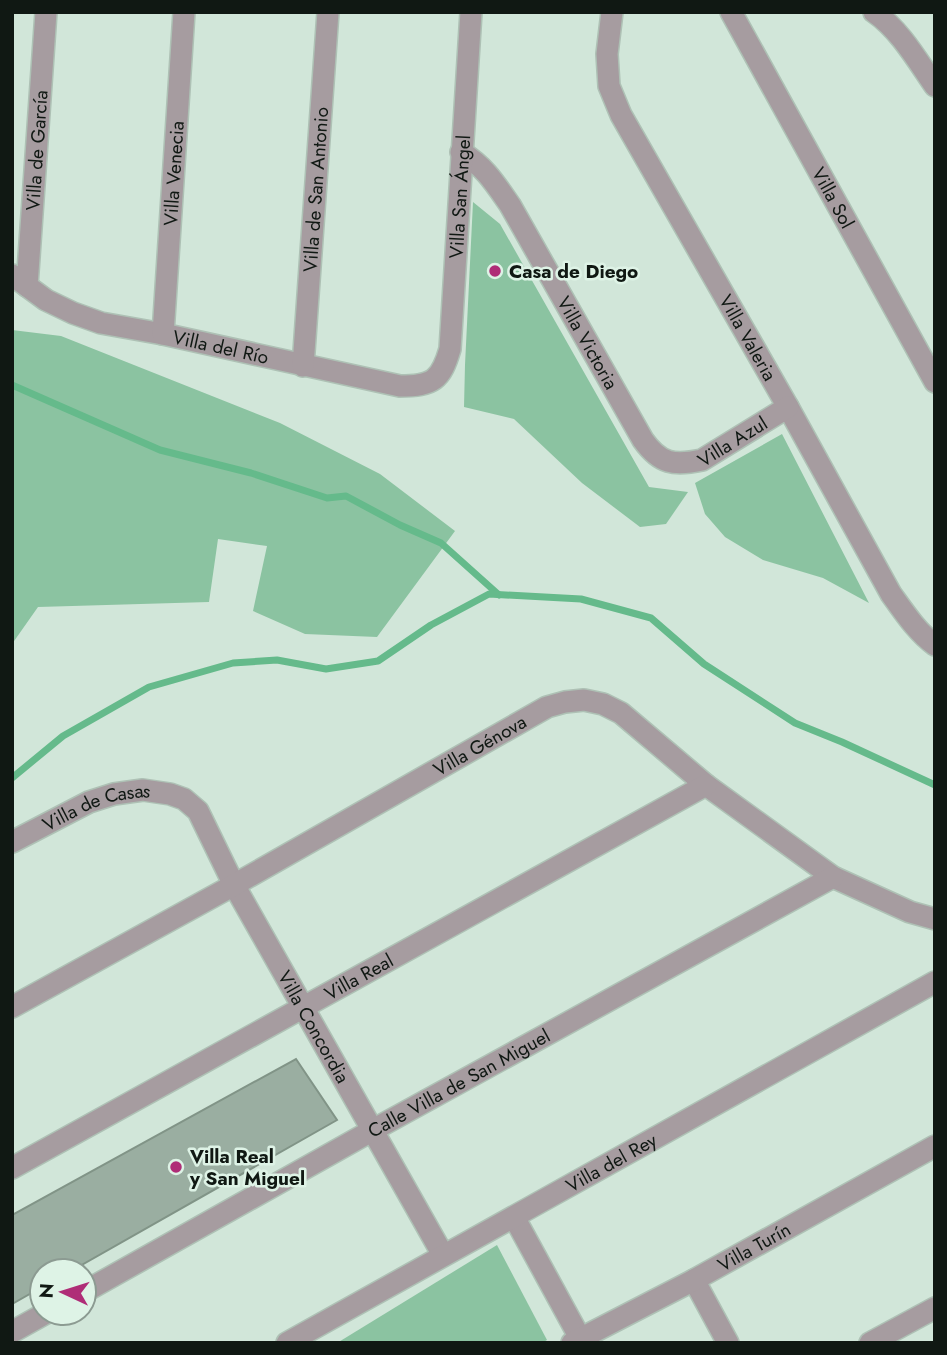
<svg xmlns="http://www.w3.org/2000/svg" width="947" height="1355" font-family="Jost,sans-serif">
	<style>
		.green { fill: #8bc3a1 }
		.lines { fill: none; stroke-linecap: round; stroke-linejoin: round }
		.stream { stroke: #65ba8b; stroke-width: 7 }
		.building { fill: #9aaea1; stroke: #819487; stroke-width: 2 }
		.street-casing { stroke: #aec1b5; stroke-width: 24 }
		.street { stroke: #a69ca0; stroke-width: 21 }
		.poi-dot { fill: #af2d77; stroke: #def3e6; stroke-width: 2.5 }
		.labels { text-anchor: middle; stroke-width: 5; stroke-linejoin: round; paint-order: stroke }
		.street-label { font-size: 19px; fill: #101813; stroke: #def3e6 }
		.poi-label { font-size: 19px; font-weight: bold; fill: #101813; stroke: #def3e6; text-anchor: start }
	</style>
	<rect width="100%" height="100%" fill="#d1e6d9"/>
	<g class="green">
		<polygon points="473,202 500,224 649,487 688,492 666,524 640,527 582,483 514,419 464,407 465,365"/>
		<polygon points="12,330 61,336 280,423 380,474 455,531 377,637 305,634 253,611 267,546 218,539 209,602 38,607 12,644"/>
		<polygon points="782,434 869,603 823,578 763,560 725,537 705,514 695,483"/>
		<polygon points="497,1245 547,1340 542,1343 337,1343"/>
	</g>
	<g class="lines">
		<g class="stream">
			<polyline points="12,385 160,450 251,473 327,498 346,496 400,525 441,543 499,595"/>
			<polyline points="12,778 63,736 149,687 233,663 277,660 326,669 378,661 431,625 489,594 581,599 651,618 704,664 795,723 842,742 935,785"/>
		</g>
	</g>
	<polygon class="building" points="296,1059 337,1120 71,1271 42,1271 42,1287 12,1304 12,1215"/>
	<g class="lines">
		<defs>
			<g id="street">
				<path id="s1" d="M 612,12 L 607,54 L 609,86 L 621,115 L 788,407 L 891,594 C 904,612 917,632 935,645"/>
				<path id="s2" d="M 731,12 L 935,382"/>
				<path d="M 874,12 C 900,30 917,60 935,86"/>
				<path id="s3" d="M 461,152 C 485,167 494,182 510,205 L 643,440 C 660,464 674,466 702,460 L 788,407"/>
				<path id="s4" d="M 12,275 L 46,300 L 73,313 L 101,323 L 163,334 L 400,386 C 433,386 441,380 450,349 L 471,12"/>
				<path id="s5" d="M 27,286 L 46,12"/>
				<path id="s6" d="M 163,334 L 184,12"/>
				<path id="s7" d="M 303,366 L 328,12"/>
				<path id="s8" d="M 12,842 L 89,802 L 114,794 L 143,790 L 170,794 L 184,799 L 198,811 L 234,885 L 443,1255"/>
				<path id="s9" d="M 12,1007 L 234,885 L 547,707 L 565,702 L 584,700 L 603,704 L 621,713 L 706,785 L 833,877 L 910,912 L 935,919"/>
				<path id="s10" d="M 12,1168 L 706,785"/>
				<polyline points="514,1217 580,1338"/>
				<polyline points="694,1280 728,1343"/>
				<path id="s11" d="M 84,1292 L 373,1130 L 833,877"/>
				<polyline points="12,1332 46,1313"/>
				<path id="s12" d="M 287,1343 L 935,982"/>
				<path id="s13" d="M 572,1343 L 694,1280 L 935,1146"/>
				<polyline points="870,1343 935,1308"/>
			</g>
		</defs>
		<use href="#street" class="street-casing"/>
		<use href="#street" class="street"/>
	</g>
	<g class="poi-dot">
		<circle cx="495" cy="271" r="7"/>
		<circle cx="176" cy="1167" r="7"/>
	</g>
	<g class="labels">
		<g class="street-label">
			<text dy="7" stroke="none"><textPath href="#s5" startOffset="136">Villa de García</textPath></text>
			<text dy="7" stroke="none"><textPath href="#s6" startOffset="161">Villa Venecia</textPath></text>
			<text dy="7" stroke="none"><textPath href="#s7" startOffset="177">Villa de San Antonio</textPath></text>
			<text dy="7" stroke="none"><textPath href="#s4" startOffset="630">Villa San Ángel</textPath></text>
			<text dy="7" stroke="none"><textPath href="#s2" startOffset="212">Villa Sol</textPath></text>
			<text dy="7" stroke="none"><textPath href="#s1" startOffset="362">Villa Valeria</textPath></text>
			<text dy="7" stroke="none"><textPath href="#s3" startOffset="231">Villa Victoria</textPath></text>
			<text dy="7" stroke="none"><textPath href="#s4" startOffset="224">Villa del Río</textPath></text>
			<text dy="7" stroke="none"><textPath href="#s3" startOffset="446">Villa Azul</textPath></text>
			<text dy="7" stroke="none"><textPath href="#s9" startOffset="536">Villa Génova</textPath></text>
			<text dy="7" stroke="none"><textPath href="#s8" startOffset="93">Villa de Casas</textPath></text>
			<text dy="7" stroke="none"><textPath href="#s10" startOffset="396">Villa Real</textPath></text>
			<text dy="7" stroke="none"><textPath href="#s8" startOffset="448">Villa Concordia</textPath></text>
			<text dy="7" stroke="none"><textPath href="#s11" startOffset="429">Calle Villa de San Miguel</textPath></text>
			<text dy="7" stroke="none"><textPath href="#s12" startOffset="371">Villa del Rey</textPath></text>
			<text dy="7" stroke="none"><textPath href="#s13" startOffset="206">Villa Turín</textPath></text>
		</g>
		<g class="poi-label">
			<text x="509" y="278">Casa de Diego</text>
			<text x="190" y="1163">Villa Real<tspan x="190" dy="22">y San Miguel</tspan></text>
		</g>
	</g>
	<rect width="947" height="1355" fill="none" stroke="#101813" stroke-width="28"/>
	<g transform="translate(63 1292) rotate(274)"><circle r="33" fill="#def3e6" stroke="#8c9b92" stroke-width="2"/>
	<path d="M0-5L12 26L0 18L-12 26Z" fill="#af2d77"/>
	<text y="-10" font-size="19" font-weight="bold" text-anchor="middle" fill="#101813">N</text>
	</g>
</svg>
